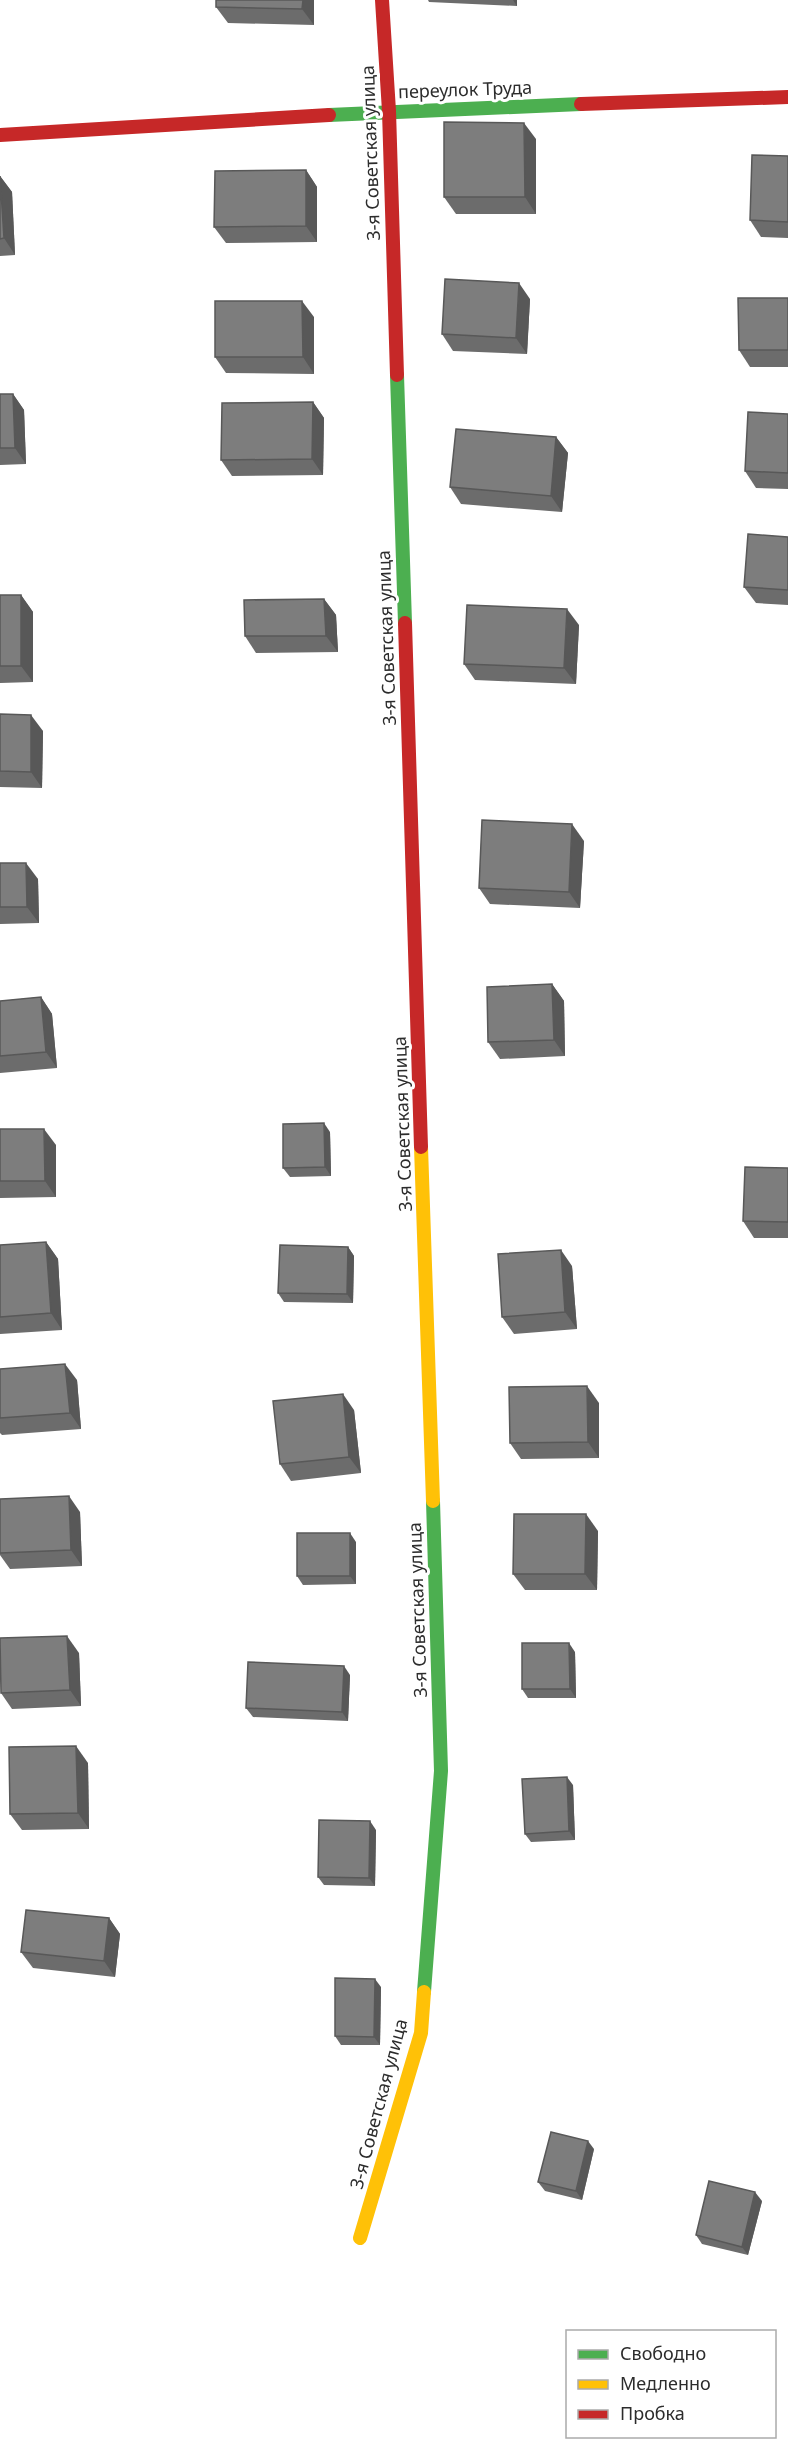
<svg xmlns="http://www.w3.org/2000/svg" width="788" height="2450" font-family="'Noto Sans',sans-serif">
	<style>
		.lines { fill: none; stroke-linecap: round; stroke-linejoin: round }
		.fast { stroke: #4caf50; stroke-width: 14 }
		.slow { stroke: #ffc107; stroke-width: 14 }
		.jam { stroke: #c62828; stroke-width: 14 }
		.wall { fill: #6c6c6c }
		.shaded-wall { fill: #585858 }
		.building { fill: #7d7d7d; stroke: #585858; stroke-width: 1.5 }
		.labels { text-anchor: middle; stroke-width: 6; stroke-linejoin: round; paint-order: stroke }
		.street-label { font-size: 18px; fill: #2c2c2c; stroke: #fff }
	</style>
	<rect width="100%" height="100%" fill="#fff"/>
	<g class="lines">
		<g class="fast">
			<polyline points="329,115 581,104"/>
			<polyline points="397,375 405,623"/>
			<polyline points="424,1992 441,1771 433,1501"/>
		</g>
		<g class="slow">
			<polyline points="421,1147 433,1501"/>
			<polyline points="360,2238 421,2033 424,1992"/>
		</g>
		<g class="jam">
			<polyline points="382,0 389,111 397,375"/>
			<polyline points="581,104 788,97"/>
			<polyline points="0,135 329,115"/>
			<polyline points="405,623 421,1147"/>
		</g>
	</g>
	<g class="wall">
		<polygon points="314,0 314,25 228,23 216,7"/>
		<polygon points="428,0 517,0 517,6 429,2"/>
		<polygon points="536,139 536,214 456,214 444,197"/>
		<polygon points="788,156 788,238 761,237 750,220"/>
		<polygon points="306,170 317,187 317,242 226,243 214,227"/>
		<polygon points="0,176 12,192 15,255 0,256"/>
		<polygon points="788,298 788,367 750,367 739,350"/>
		<polygon points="530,299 527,354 453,351 442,334"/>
		<polygon points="314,317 314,374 226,373 215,357"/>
		<polygon points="0,394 13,394 24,410 26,464 0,465"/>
		<polygon points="313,402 324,418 323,475 232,476 221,460"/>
		<polygon points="788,414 788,489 756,488 745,471"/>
		<polygon points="556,437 568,453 562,512 461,504 450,487"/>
		<polygon points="788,537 788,605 756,603 744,587"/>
		<polygon points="0,595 21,595 33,612 33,682 0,683"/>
		<polygon points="324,599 336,615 338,652 256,653 245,636"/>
		<polygon points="579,625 576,684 475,680 464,664"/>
		<polygon points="0,714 43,731 42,788 0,787"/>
		<polygon points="584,841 580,908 490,904 479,888"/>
		<polygon points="0,863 38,879 39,923 0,924"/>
		<polygon points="552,984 564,1001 565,1056 500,1059 488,1042"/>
		<polygon points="41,997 52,1014 57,1068 0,1073 0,1001"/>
		<polygon points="0,1129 56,1145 56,1197 0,1198"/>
		<polygon points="330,1132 331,1176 290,1177 283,1168"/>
		<polygon points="788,1168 788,1238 754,1238 743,1221"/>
		<polygon points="46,1242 58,1259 62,1330 0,1334 0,1245"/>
		<polygon points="348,1247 354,1256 353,1303 284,1302 278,1293"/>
		<polygon points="572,1266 577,1329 514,1334 502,1317"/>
		<polygon points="0,1369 77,1380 81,1429 2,1435 0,1433"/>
		<polygon points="599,1403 599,1458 521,1459 510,1443"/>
		<polygon points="354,1410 361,1473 291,1481 280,1464"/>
		<polygon points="0,1499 80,1512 82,1566 10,1569 0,1555"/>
		<polygon points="598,1531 597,1590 525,1590 513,1574"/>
		<polygon points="356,1542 356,1584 303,1585 297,1576"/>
		<polygon points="575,1652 576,1698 528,1698 522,1689"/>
		<polygon points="79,1653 81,1706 12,1709 1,1693"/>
		<polygon points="350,1675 348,1721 253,1717 246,1708"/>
		<polygon points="88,1763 89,1829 22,1830 10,1814"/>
		<polygon points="573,1785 575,1840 531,1842 525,1834"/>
		<polygon points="376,1830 375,1886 324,1885 318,1877"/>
		<polygon points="109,1918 120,1934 115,1977 33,1968 21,1952"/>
		<polygon points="381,1987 380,2045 341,2045 335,2036"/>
		<polygon points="594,2149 582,2200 545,2191 538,2182"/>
		<polygon points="762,2201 748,2255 702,2244 696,2235"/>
	</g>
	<g class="shaded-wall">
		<polygon points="303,0 314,0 314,25 302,9"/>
		<polygon points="513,0 517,0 517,6"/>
		<polygon points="524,123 536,139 536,214 525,197"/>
		<polygon points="306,170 317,187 317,242 306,226"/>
		<polygon points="0,176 12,192 15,255 4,238"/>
		<polygon points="519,283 530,299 527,354 516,338"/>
		<polygon points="302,301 314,317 314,374 303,357"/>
		<polygon points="13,394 24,410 26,464 15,448"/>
		<polygon points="313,402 324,418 323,475 312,459"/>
		<polygon points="556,437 568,453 562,512 551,496"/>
		<polygon points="21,595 33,612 33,682 21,666"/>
		<polygon points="324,599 336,615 338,652 326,636"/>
		<polygon points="567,609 579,625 576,684 564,668"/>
		<polygon points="31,715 43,731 42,788 31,772"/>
		<polygon points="572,824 584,841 580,908 569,892"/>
		<polygon points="26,863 38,879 39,923 27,907"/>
		<polygon points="552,984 564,1001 565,1056 554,1040"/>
		<polygon points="41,997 52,1014 57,1068 46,1052"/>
		<polygon points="324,1123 330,1132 331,1176 325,1167"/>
		<polygon points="44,1129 56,1145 56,1197 45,1181"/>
		<polygon points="46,1242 58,1259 62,1330 51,1313"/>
		<polygon points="348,1247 354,1256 353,1303 347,1294"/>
		<polygon points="561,1250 572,1266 577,1329 565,1312"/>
		<polygon points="65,1364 77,1380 81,1429 70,1413"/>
		<polygon points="587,1386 599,1403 599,1458 588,1442"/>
		<polygon points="343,1394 354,1410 361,1473 349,1457"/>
		<polygon points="69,1496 80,1512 82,1566 71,1550"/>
		<polygon points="586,1514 598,1531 597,1590 585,1574"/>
		<polygon points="350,1533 356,1542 356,1584 350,1576"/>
		<polygon points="67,1636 79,1653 81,1706 70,1690"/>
		<polygon points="569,1643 575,1652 576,1698 570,1689"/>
		<polygon points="344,1666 350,1675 348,1721 342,1712"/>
		<polygon points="76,1746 88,1763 89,1829 78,1813"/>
		<polygon points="567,1777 573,1785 575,1840 569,1831"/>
		<polygon points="370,1821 376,1830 375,1886 369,1878"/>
		<polygon points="109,1918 120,1934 115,1977 104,1961"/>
		<polygon points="375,1979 381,1987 380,2045 374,2037"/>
		<polygon points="588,2141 594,2149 582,2200 576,2191"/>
		<polygon points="755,2192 762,2201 748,2255 742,2247"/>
	</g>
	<g class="building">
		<polygon points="216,0 303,0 302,9 216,7"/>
		<polygon points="444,122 524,123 525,197 444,197"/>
		<polygon points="752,155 788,156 788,222 750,220"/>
		<polygon points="306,170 306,226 214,227 215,171"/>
		<polygon points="0,176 4,238 0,239"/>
		<polygon points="445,279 519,283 516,338 442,334"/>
		<polygon points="738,298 788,298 788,350 739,350"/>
		<polygon points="215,301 302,301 303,357 215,357"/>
		<polygon points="0,394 13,394 15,448 0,448"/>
		<polygon points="313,402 312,459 221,460 222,403"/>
		<polygon points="748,412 788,414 788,473 745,471"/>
		<polygon points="456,429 556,437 551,496 450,487"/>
		<polygon points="748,534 788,537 788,590 744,587"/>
		<rect x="0" y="595" width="21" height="71"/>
		<polygon points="324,599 326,636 245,636 244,600"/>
		<polygon points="467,605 567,609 564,668 464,664"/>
		<polygon points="0,714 31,715 31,772 0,771"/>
		<polygon points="482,820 572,824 569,892 479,888"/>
		<polygon points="0,863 26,863 27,907 0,907"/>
		<polygon points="552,984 554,1040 488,1042 487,987"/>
		<polygon points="41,997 46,1052 0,1056 0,1001"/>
		<polygon points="324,1123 325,1167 283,1168 283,1124"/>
		<polygon points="0,1129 44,1129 45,1181 0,1181"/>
		<polygon points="745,1167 788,1168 788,1222 743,1221"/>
		<polygon points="46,1242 51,1313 0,1317 0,1245"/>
		<polygon points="280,1245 348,1247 347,1294 278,1293"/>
		<polygon points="561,1250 565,1312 502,1317 498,1254"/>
		<polygon points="65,1364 70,1413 0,1418 0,1369"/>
		<polygon points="587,1386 588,1442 510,1443 509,1387"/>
		<polygon points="343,1394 349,1457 280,1464 273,1401"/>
		<polygon points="69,1496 71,1550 0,1553 0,1499"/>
		<polygon points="514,1514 586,1514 585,1574 513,1574"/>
		<rect x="297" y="1533" width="53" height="43"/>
		<polygon points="67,1636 70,1690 1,1693 0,1638"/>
		<polygon points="522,1643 569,1643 570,1689 522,1689"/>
		<polygon points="248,1662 344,1666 342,1712 246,1708"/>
		<polygon points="76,1746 78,1813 10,1814 9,1747"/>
		<polygon points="567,1777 569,1831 525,1834 522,1779"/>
		<polygon points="319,1820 370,1821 369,1878 318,1877"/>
		<polygon points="26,1910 109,1918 104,1961 21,1952"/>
		<polygon points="335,1978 375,1979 374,2037 335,2036"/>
		<polygon points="551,2132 588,2141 576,2191 538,2182"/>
		<polygon points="709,2181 755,2192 742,2247 696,2235"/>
	</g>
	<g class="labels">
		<g class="street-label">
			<text transform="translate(465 90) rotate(-2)" y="6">переулок Труда</text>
			<text transform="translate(371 153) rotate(-92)" y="6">3-я Советская улица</text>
			<text transform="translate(387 638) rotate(-92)" y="6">3-я Советская улица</text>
			<text transform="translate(403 1124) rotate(-92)" y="6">3-я Советская улица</text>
			<text transform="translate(418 1610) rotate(-92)" y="6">3-я Советская улица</text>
			<text transform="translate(379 2104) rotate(-75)" y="6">3-я Советская улица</text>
		</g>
	</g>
	<rect x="566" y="2330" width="210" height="108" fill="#ffffff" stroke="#ababab" stroke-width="1.5"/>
	<rect x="578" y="2350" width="30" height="9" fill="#4caf50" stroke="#ababab" stroke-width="1.5"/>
	<text x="620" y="2360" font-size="18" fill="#2c2c2c">Свободно</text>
	<rect x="578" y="2380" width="30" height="9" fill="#ffc107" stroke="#ababab" stroke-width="1.5"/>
	<text x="620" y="2390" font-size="18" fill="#2c2c2c">Медленно</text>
	<rect x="578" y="2410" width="30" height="9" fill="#c62828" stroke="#ababab" stroke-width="1.5"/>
	<text x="620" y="2420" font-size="18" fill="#2c2c2c">Пробка</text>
</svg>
